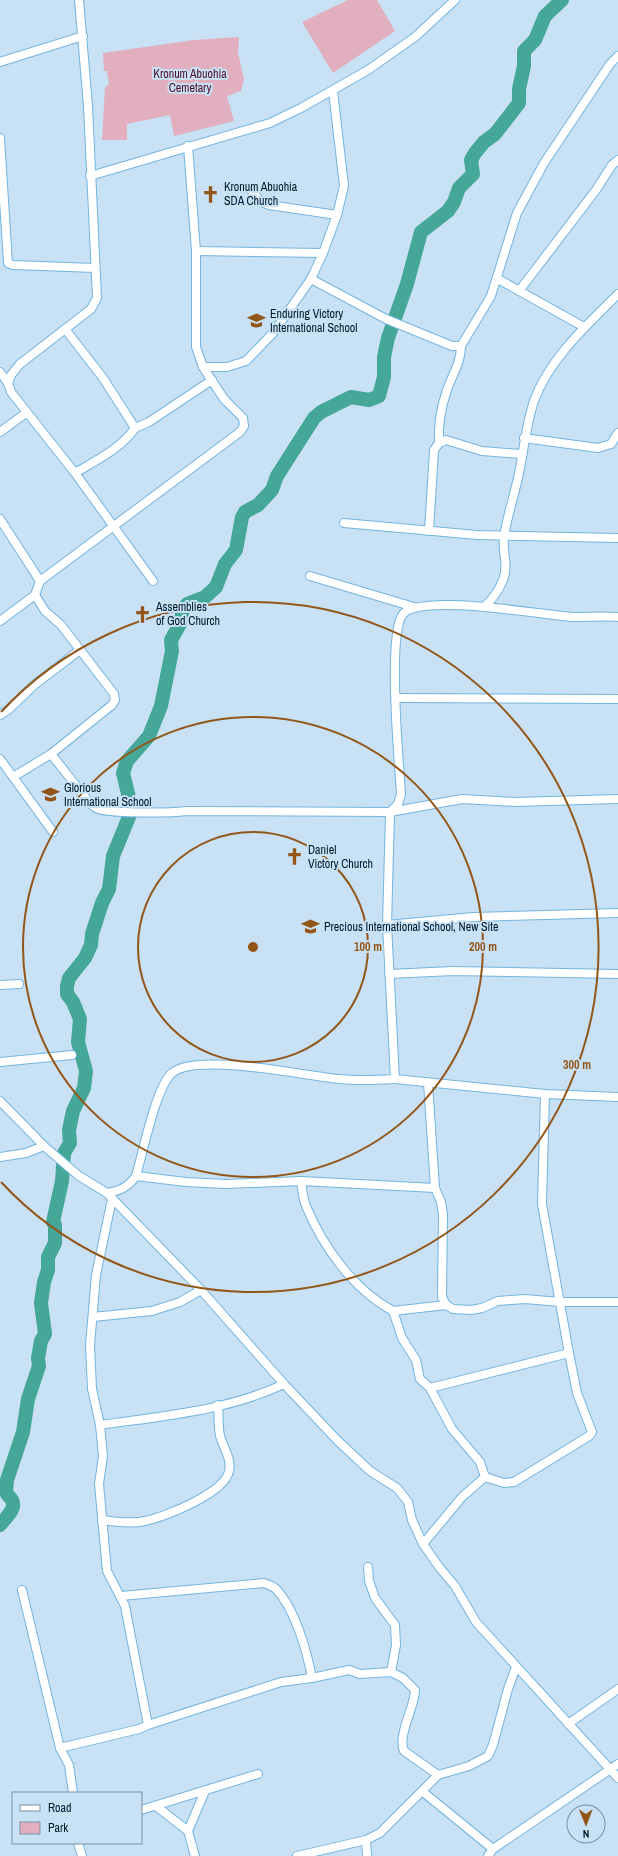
<svg xmlns="http://www.w3.org/2000/svg" width="618" height="1856" font-family="'Archivo Narrow',sans-serif">
	<style>
		.green { fill: #e1afbd }
		.lines { fill: none; stroke-linecap: round; stroke-linejoin: round }
		.river { stroke: #45a797; stroke-width: 14 }
		.minor-casing { stroke: #73b4e1; stroke-width: 10 }
		.minor { stroke: #fff; stroke-width: 8 }
		.ring { fill: none; stroke: #935619; stroke-width: 2 }
		.labels { text-anchor: middle; stroke-width: 4; stroke-linejoin: round; paint-order: stroke }
		.park-label { font-size: 12px; fill: #500d2a; stroke: #c8e1f4 }
		.poi-label { font-size: 12px; fill: #00192a; stroke: #c8e1f4; text-anchor: start }
		.centre { fill: #935619; stroke: #c8e1f4; stroke-width: 2 }
		.ring-label { font-size: 12px; text-anchor: middle; font-weight: bold; fill: #935619; stroke: #c8e1f4; stroke-width: 4; stroke-linejoin: round; paint-order: stroke }
	</style>
	<rect width="100%" height="100%" fill="#c8e1f4"/>
	<g class="green">
		<polygon points="348,0 377,0 395,31 333,73 302,22"/>
		<polygon points="239,37 238,53 244,79 241,91 227,96 234,121 174,136 170,115 127,124 127,140 102,140 105,87 109,85 107,71 104,71 103,53 194,40"/>
	</g>
	<g class="lines">
		<path class="river" d="M 0,1525 C 5,1518 17,1509 12,1500 C 10,1497 7,1495 6,1492 L 7,1480 L 23,1432 L 28,1399 L 39,1366 L 38,1358 L 41,1341 L 45,1334 L 41,1303 L 44,1282 L 48,1270 L 48,1257 L 55,1243 L 55,1225 L 53,1222 L 62,1181 L 64,1153 L 70,1143 L 69,1130 L 73,1111 L 84,1088 L 86,1071 L 78,1042 L 80,1019 L 73,1002 L 67,994 L 67,986 L 69,978 L 85,958 L 91,945 L 92,934 L 102,903 L 109,889 L 113,856 L 131,812 L 131,806 L 123,773 L 127,761 L 149,736 L 161,706 L 172,651 L 171,640 L 180,624 L 183,609 L 187,604 L 205,597 L 216,587 L 225,564 L 236,550 L 242,517 L 245,512 L 258,505 L 272,490 L 277,476 L 314,418 L 321,412 L 351,397 L 369,400 L 379,396 L 384,377 L 384,357 L 388,338 L 407,284 L 421,232 L 448,211 L 454,202 L 459,188 L 473,174 L 471,160 L 475,153 L 484,142 L 495,134 L 519,103 L 519,89 L 524,66 L 524,51 L 535,40 L 545,16 L 562,0"/>
		<defs>
			<g id="minor">
				<polyline points="0,62 83,36"/>
				<polyline points="0,138 8,263 13,265 95,268"/>
				<polyline points="188,146 196,251 196,347 203,367 227,367 246,361 273,333 311,279 323,253 337,215 344,186 333,91"/>
				<polyline points="90,176 270,123 301,108 368,70 415,37 455,0"/>
				<polyline points="251,190 261,202 269,205 337,215"/>
				<polyline points="196,251 323,253"/>
				<polyline points="311,279 386,319 452,346 461,346 491,296 517,213 544,163 610,64 618,56"/>
				<polyline points="498,279 584,327"/>
				<polyline points="519,291 596,190 612,165 618,160"/>
				<path d="M 65,329 L 103,378 L 135,428 C 122,448 95,461 75,473"/>
				<polyline points="0,372 8,383 11,392 75,473 153,581"/>
				<polyline points="8,383 11,375 20,364 91,309 97,298 88,106 79,0"/>
				<polyline points="135,428 149,422 212,380"/>
				<polyline points="0,432 26,413"/>
				<polyline points="524,438 598,448 611,444 618,433"/>
				<path d="M 439,443 C 438,425 441,407 447,390 C 452,375 461,363 461,346"/>
				<polyline points="0,519 40,581"/>
				<polyline points="344,523 477,535 618,538"/>
				<polyline points="429,531 434,450 439,443 446,440 482,451 521,454"/>
				<polyline points="310,576 414,607"/>
				<path d="M 484,607 C 492,600 499,590 503,580 C 509,565 502,552 504,538 C 507,515 515,494 519,473 C 524,449 526,425 534,401 C 549,359 587,325 618,294"/>
				<polyline points="0,621 35,595 40,581 240,432 244,426 243,418 224,399 203,367"/>
				<polyline points="396,698 618,699"/>
				<polyline points="0,715 8,710 34,685 80,650"/>
				<path d="M 51,754 L 89,802 C 91,804 94,807 96,808 C 107,814 171,813 186,811 L 390,812 L 462,799 L 516,802 L 618,799"/>
				<polyline points="0,759 53,832"/>
				<polyline points="13,777 51,754 112,705 115,700 114,694 61,625 45,611 35,595"/>
				<polyline points="387,925 473,917 618,913"/>
				<polyline points="389,974 453,971 618,974"/>
				<polyline points="0,985 19,984"/>
				<polyline points="0,1062 72,1055"/>
				<polyline points="395,1079 545,1094 618,1097"/>
				<polyline points="428,1083 435,1188 441,1202 443,1215 442,1297 446,1305"/>
				<polyline points="0,1101 44,1146 79,1176 107,1193 201,1290 284,1384 337,1440 370,1471 397,1488 408,1502 412,1520 423,1544 439,1567 455,1586 476,1622 618,1778"/>
				<polyline points="0,1157 26,1153 44,1146"/>
				<polyline points="136,1176 186,1182 226,1184 301,1181 435,1188"/>
				<path d="M 301,1181 C 302,1189 303,1199 306,1206 C 323,1247 354,1290 393,1311"/>
				<path d="M 107,1193 C 120,1191 128,1187 136,1176 C 143,1152 155,1092 170,1075 C 190,1050 309,1077 340,1079 C 358,1081 377,1080 395,1079 L 387,925 L 390,812 L 398,804 L 401,794 C 399,763 387,633 403,614 C 421,593 543,615 573,617 C 588,617 603,616 618,617"/>
				<polyline points="93,1317 152,1311 180,1302 201,1290"/>
				<polyline points="430,1388 569,1353 542,1204 545,1094"/>
				<path d="M 100,1425 C 162,1416 227,1411 284,1384"/>
				<polyline points="485,1477 504,1483 514,1482 589,1436 592,1432 577,1393 569,1353"/>
				<path d="M 102,1520 C 116,1522 131,1524 145,1521 C 165,1517 225,1493 229,1471 C 232,1459 223,1447 220,1436 C 218,1426 219,1415 218,1405"/>
				<polyline points="423,1544 462,1497 485,1477 480,1462 452,1429 430,1388 420,1379 416,1360 402,1338 393,1311 446,1305 453,1309 471,1310 482,1308 498,1301 525,1299 560,1302 618,1302"/>
				<polyline points="368,1567 369,1581 375,1598 395,1625 396,1645 391,1672"/>
				<polyline points="22,1590 60,1748 69,1765 73,1793"/>
				<path d="M 121,1596 L 264,1583 C 268,1585 273,1586 276,1589 C 295,1609 307,1651 312,1678"/>
				<polyline points="568,1724 618,1689"/>
				<path d="M 148,1725 L 281,1682 L 312,1678 L 349,1670 L 360,1674 L 391,1672 L 403,1678 L 415,1690 C 415,1707 397,1735 404,1751 L 438,1775"/>
				<polyline points="60,1748 139,1729 148,1725 125,1606 107,1571 99,1484 103,1456 100,1425 92,1389 90,1345 96,1275 112,1199"/>
				<polyline points="423,1792 493,1849"/>
				<polyline points="156,1806 188,1831 195,1856"/>
				<polyline points="141,1810 258,1774"/>
				<polyline points="188,1831 205,1791"/>
				<polyline points="366,1840 367,1856"/>
				<polyline points="78,1843 82,1856"/>
				<polyline points="297,1856 366,1840 380,1833 438,1775 469,1766 488,1756 493,1745 508,1689 516,1667"/>
				<polyline points="488,1856 493,1849 618,1764"/>
			</g>
		</defs>
		<use href="#minor" class="minor-casing"/>
		<use href="#minor" class="minor"/>
	</g>
	<g class="ring">
		<circle cx="253" cy="947" r="115"/>
		<circle cx="253" cy="947" r="230"/>
		<path d="M1 712A345 345 0 1 1 1 1182"/>
	</g>
	<defs>
		<symbol id="church-bare" viewBox="-9 -9 18 18"><path d="M-1.2-6h2.4v3.5h3.3v2.4h-3.3V6h-2.4V-.1h-3.3v-2.4h3.3Z" fill="#935619" stroke="#c8e1f4" stroke-width="2.5" paint-order="stroke"/></symbol>
		<symbol id="school-bare" viewBox="-9 -9 18 18"><path d="M0-5L7-2L0 1L-7-2ZM-4 1L0 2.5L4 1V4Q0 6-4 4Z" fill="#935619" stroke="#c8e1f4" stroke-width="2.5" paint-order="stroke"/></symbol>
	</defs>
	<g fill-rule="evenodd">
		<use href="#church-bare" x="198" y="182" width="25" height="25"/>
		<use href="#school-bare" x="244" y="308" width="25" height="25"/>
		<use href="#church-bare" x="130" y="602" width="25" height="25"/>
		<use href="#school-bare" x="38" y="782" width="25" height="25"/>
		<use href="#church-bare" x="282" y="844" width="25" height="25"/>
		<use href="#school-bare" x="298" y="914" width="25" height="25"/>
	</g>
	<g class="labels">
		<g class="park-label">
			<text x="190" y="78">Kronum Abuohia<tspan x="190" dy="14">Cemetary</tspan></text>
		</g>
		<g class="poi-label">
			<text x="224" y="191">Kronum Abuohia<tspan x="224" dy="14">SDA Church</tspan></text>
			<text x="270" y="318">Enduring Victory<tspan x="270" dy="14">International School</tspan></text>
			<text x="156" y="611">Assemblies<tspan x="156" dy="14">of God Church</tspan></text>
			<text x="64" y="792">Glorious<tspan x="64" dy="14">International School</tspan></text>
			<text x="308" y="854">Daniel<tspan x="308" dy="14">Victory Church</tspan></text>
			<text x="324" y="931">Precious International School, New Site</text>
		</g>
	</g>
	<circle cx="253" cy="947" r="6" class="centre"/>
	<g class="ring-label">
		<text x="368" y="951">100 m</text>
		<text x="483" y="951">200 m</text>
		<text x="577" y="1069">300 m</text>
	</g>
	<rect x="12" y="1792" width="130" height="52" fill="#c8e1f4" stroke="#7891a3"/>
	<rect x="20" y="1805" width="20" height="6" fill="#ffffff" stroke="#7891a3"/>
	<text x="48" y="1812" font-size="12" fill="#00192a">Road</text>
	<rect x="20" y="1822" width="20" height="12" fill="#e1afbd" stroke="#7891a3"/>
	<text x="48" y="1832" font-size="12" fill="#00192a">Park</text>
	<g transform="translate(586 1824) rotate(179)"><circle r="19" fill="#c8e1f4" stroke="#7891a3"/>
	<path d="M0-3L7 15L0 10L-7 15Z" fill="#935619"/>
	<text y="-6" font-size="11" font-weight="bold" text-anchor="middle" fill="#00192a">N</text>
	</g>
</svg>
